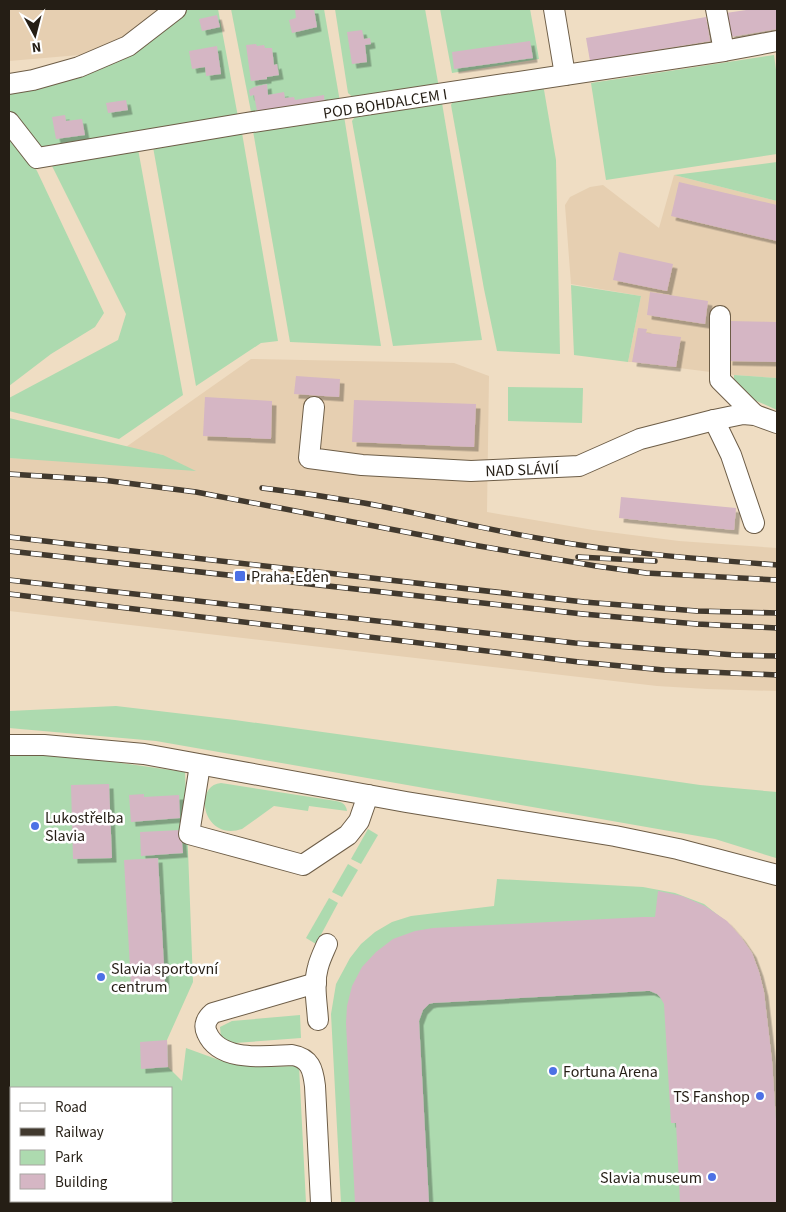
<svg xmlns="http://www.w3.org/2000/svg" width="786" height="1212" font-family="'Source Sans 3',sans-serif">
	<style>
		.built { fill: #e6cfb1 }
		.green { fill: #addaaf; fill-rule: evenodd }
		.building { fill: #d5b6c4; filter: url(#shadow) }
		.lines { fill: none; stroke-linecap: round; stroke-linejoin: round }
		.minor-casing { stroke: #6d5d47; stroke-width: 22 }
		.minor { stroke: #fff; stroke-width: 20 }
		.rail-casing { stroke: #41392e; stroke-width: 5.5 }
		.rail { stroke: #fff; stroke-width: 4; stroke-dasharray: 11; stroke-linecap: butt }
		.poi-dot { fill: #4d71e5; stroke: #fff; stroke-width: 2 }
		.labels { text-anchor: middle; stroke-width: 5; stroke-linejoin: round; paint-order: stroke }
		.street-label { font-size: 16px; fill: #251e15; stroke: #fff }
		.poi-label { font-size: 16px; fill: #251e15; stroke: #fff; text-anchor: start }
	</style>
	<defs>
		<filter id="shadow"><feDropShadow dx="4.5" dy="4.5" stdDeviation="0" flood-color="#0004"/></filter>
	</defs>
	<rect width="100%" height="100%" fill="#efddc3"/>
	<g class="built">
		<polygon points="9,9 167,9 137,32 91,54 9,61"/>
		<polygon points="674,175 777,201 777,378 734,375 632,362 628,362 641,296 571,284 565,205 570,197 590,187 603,185 659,228"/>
		<polygon points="251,359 454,363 489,376 487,512 593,530 679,541 777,548 777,691 707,689 657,686 9,611 9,458 32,459 163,455 126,447"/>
	</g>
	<g class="green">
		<polygon points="184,9 218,9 238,117 48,148 37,145 9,111 9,88 36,85"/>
		<polygon points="231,9 324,9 340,102 252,117"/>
		<polygon points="335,9 425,9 439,88 357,101 348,93"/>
		<polygon points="440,9 530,9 539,59 452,73"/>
		<polygon points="774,55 777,77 777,154 606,180 591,83"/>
		<polygon points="543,84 556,160 560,354 497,351 484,289 451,105 455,97"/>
		<polygon points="442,103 482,340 393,346 352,121 357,114"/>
		<polygon points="344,116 381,346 290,342 253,131"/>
		<polygon points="9,130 37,171 104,313 95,327 51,354 9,386"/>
		<polygon points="242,133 278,341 261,343 196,386 153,147"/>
		<polygon points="138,149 183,395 119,439 9,411 9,398 118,340 126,314 51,164"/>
		<polygon points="777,162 777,201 674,175"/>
		<polygon points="571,285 641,296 628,362 574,355"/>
		<polygon points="734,375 777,378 777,410 734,391"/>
		<polygon points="508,387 583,388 582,423 508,421"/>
		<polygon points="9,418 163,455 196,471 9,458"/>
		<polygon points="116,706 235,720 583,768 700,785 777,792 776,858 715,839 156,741 9,728 9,711"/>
		<path d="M 41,754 L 93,759 L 185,772 L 193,982 L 167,1040 L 168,1067 L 182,1081 L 186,1048 L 219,1060 L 254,1067 L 299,1066 L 306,1203 L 9,1203 L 9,755 ZM 11,1088 L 171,1088 L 171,1201 L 11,1201 Z"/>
		<path d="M 221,783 L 336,801 C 342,802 346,804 347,811 L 309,806 L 308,811 L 274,806 L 242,829 C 202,842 193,785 221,783 Z"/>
		<polygon points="368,829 378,835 361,864 351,859"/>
		<polygon points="348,864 358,870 342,897 332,892"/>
		<polygon points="497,879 643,887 675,893 704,904 728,923 765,1002 777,1129 777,1203 341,1203 331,1014 336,984 350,958 361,944 375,932 392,922 411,916 494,906"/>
		<polygon points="329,898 338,903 316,944 306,938"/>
		<polygon points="300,1015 301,1038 235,1043 221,1038 220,1027 232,1021"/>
	</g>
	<g class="building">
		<polygon points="295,9 314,9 317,27 292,33 289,20 296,18"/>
		<polygon points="753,9 777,9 777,29 730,37 726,13"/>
		<polygon points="217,15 220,27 202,31 199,19"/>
		<polygon points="706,17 710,41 590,61 586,38"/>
		<polygon points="362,30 364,39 370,38 371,44 365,45 367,62 352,64 347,32"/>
		<polygon points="530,41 533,58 454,69 452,52"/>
		<polygon points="256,44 257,46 264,45 265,48 272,48 274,65 277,64 279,75 267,77 267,79 251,81 246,45"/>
		<polygon points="217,46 221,74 206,76 205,67 192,69 189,51"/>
		<polygon points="267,84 268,95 284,92 285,98 294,97 295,100 324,95 325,106 257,111 254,95 250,96 249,90 254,87"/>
		<polygon points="126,100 128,110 108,113 106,103"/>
		<polygon points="65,115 66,121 82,119 85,135 56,139 52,117"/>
		<polygon points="679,182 777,205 777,241 671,216"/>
		<polygon points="619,252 673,264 667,291 613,280"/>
		<polygon points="650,292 708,301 705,324 647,315"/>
		<polygon points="729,321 777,322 777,362 728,361"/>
		<polygon points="638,328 647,329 646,333 681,337 676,367 632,362"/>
		<polygon points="296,376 340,379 339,397 294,394"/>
		<polygon points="205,397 272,401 271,439 203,436"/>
		<polygon points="354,400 476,404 474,447 352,442"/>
		<polygon points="621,497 736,508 734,530 619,518"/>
		<polygon points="109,784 112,858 73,859 71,785"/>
		<polygon points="144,794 144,797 179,795 180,818 131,822 129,795"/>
		<polygon points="181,830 183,853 141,856 140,832"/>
		<polygon points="158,858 165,984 131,986 124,860"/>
		<polygon points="658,891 682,896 705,906 727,921 741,937 752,953 759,972 764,992 772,1061 775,1106 777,1132 777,1203 680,1203 676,1123 671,1123 664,1004 660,997 657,994 650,991 646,991 433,1003 429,1004 423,1010 419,1021 429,1203 355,1203 346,1023 347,1006 352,986 362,967 376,952 393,939 415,931 433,928 643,917 655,917"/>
		<polygon points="167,1040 168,1067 141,1069 140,1042"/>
	</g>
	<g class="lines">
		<defs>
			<g id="minor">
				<polyline points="554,9 565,75"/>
				<polyline points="716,9 724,51"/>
				<polyline points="9,84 33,80 79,67 128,46 176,9"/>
				<polyline points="9,122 37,158 246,123 724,51 777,41"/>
				<polyline points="720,316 720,380 755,415"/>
				<polyline points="314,407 309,458 362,465 471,471 579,466 640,439 714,420 743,414 755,415 777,423"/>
				<polyline points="714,420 731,455 754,523"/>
				<polyline points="9,745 44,745 144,754 406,802 615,836 678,849 777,875"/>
				<polyline points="200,765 189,834 303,865 348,835 359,821 368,795"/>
				<path d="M 316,983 L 213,1013 C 207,1018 203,1025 207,1033 C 220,1063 266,1056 292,1055 C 310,1058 313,1069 315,1086 L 321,1203"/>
				<path d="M 318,1020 C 317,1003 313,984 318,967 C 320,959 324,951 327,944"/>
			</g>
		</defs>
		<use href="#minor" class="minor-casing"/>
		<use href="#minor" class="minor"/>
		<defs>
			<g id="rail">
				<polyline points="9,474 103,480 196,492 479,546 596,566 646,573 777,580"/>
				<path d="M 262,488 C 296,492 330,497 364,503 C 424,514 483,529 543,539 C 620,553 699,559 777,565"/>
				<polyline points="9,537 584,602 697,611 777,613"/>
				<polyline points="9,551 583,614 697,624 777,628"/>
				<polyline points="578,557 655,561"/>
				<polyline points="9,580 575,643 735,655 777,656"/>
				<polyline points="9,594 579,662 664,670 777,675"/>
			</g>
		</defs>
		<use href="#rail" class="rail-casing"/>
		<use href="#rail" class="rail"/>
	</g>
	<g class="poi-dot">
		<rect x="234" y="570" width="12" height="12" rx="2.5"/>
		<circle cx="35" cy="826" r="5"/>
		<circle cx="101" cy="977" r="5"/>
		<circle cx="553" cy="1071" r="5"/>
		<circle cx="760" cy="1096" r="5"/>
		<circle cx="712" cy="1177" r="5"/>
	</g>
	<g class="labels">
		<g class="street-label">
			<text transform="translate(385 103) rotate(-9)" y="6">POD BOHDALCEM I</text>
			<text transform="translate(522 469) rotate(-2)" y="6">NAD SLÁVIÍ</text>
		</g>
		<g class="poi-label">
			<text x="251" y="582">Praha-Eden</text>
			<text x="45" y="823">Lukostřelba<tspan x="45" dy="18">Slavia</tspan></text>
			<text x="111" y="974">Slavia sportovní<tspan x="111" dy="18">centrum</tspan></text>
			<text x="563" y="1077">Fortuna Arena</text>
			<text x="750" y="1102" text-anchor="end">TS Fanshop</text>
			<text x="702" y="1183" text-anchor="end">Slavia museum</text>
		</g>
	</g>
	<rect width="786" height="1212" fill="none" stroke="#251e15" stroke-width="20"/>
	<rect x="10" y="1087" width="162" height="115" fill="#ffffff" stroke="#a8a5a1"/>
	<rect x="20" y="1103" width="25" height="8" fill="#ffffff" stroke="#a8a5a1"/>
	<text x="55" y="1112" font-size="15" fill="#251e15">Road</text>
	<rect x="20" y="1128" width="25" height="8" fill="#41392e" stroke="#a8a5a1"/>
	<text x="55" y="1137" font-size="15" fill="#251e15">Railway</text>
	<rect x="20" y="1150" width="25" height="15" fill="#addaaf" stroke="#a8a5a1"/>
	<text x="55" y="1162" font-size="15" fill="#251e15">Park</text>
	<rect x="20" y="1174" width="25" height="15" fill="#d5b6c4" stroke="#a8a5a1"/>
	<text x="55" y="1187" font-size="15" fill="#251e15">Building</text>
	<g transform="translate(35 35) rotate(173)" stroke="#ffffff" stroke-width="4" paint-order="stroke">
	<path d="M0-4L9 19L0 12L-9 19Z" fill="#251e15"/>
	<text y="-8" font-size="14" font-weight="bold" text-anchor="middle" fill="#251e15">N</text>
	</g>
</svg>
